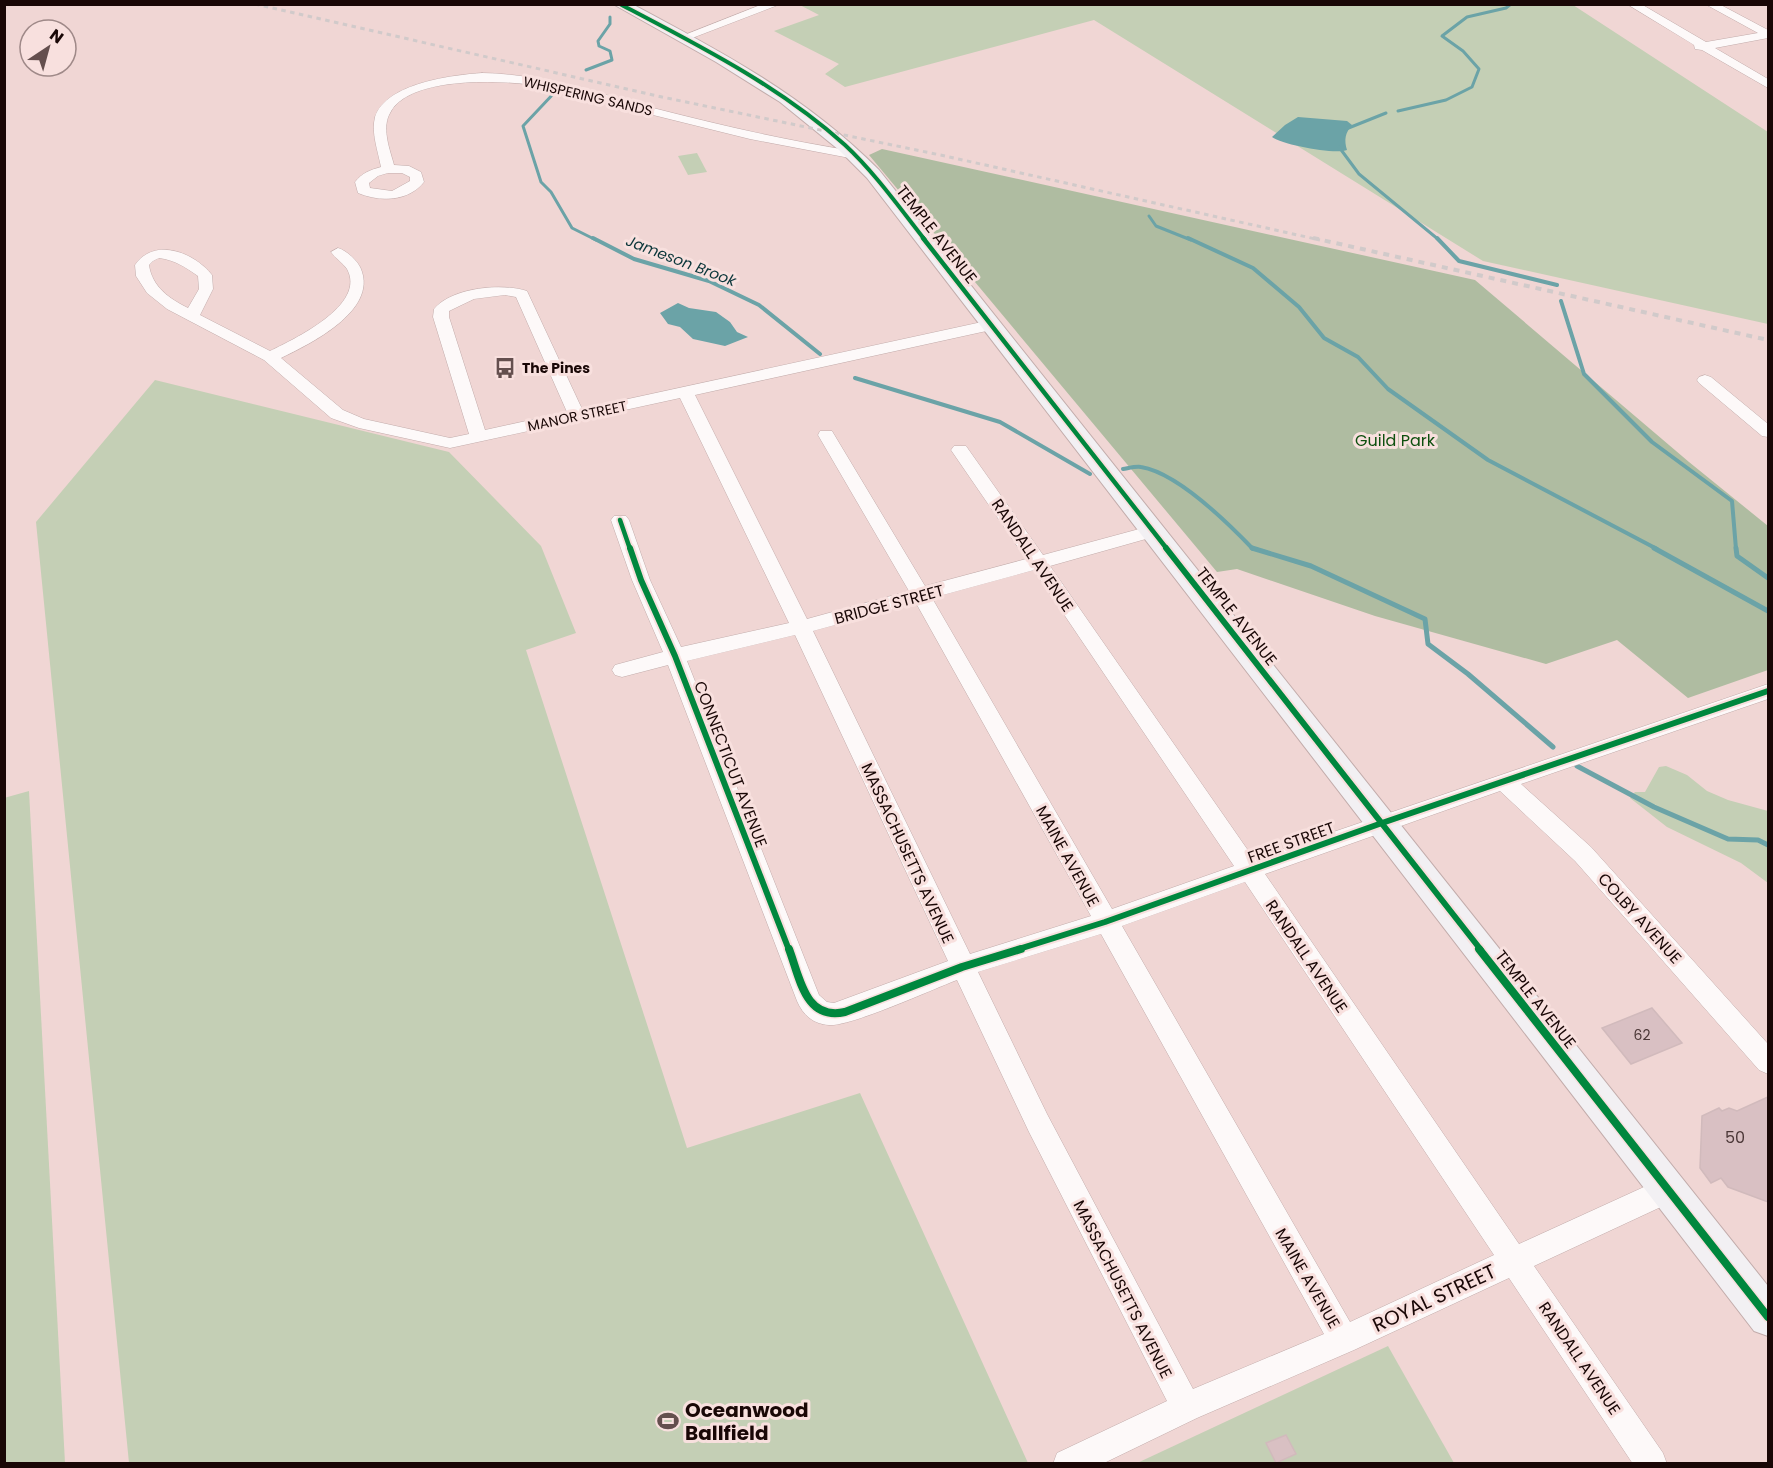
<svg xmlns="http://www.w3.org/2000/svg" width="1773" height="1468" font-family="Poppins,sans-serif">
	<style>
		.green { fill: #c4cfb5 }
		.forest { fill: #afbca1 }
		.water { fill: #6ba3a7 }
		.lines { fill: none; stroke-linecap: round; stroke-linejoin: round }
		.stream-far2 { stroke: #6ba3a7; stroke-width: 3 }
		.stream-far1 { stroke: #6ba3a7; stroke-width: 4 }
		.stream { stroke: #6ba3a7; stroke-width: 5 }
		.building { fill: #d9c0c3; stroke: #d1babc; stroke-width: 1.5 }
		.street-casing { stroke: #c2acab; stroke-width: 1 }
		.secondary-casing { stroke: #c2acab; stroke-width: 2 }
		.street { fill: #fdf9f9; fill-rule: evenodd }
		.secondary { fill: #f2f0f3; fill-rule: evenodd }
		.rail-far1 { stroke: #d1caca; stroke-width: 3; stroke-dasharray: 4.5 4.5; stroke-linecap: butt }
		.rail { stroke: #d1caca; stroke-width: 4; stroke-dasharray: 6 6; stroke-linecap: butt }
		.cycleway-far3-casing { stroke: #f8e0de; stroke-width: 6 }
		.cycleway-far2-casing { stroke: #f8e0de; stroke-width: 8 }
		.cycleway-far1-casing { stroke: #f8e0de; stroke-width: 10 }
		.cycleway-casing { stroke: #f8e0de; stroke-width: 11 }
		.cycleway-far3 { stroke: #00873e; stroke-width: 4 }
		.cycleway-far2 { stroke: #00873e; stroke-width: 4.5 }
		.cycleway-far1 { stroke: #00873e; stroke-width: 6 }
		.cycleway { stroke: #00873e; stroke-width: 8 }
		.labels { text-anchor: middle; stroke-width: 6; stroke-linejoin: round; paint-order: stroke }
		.far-street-label { font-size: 14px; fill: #190706; stroke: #f8e0de }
		.far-poi-label { font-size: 14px; font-weight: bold; fill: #190706; stroke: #f8e0de; text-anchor: start }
		.number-label { font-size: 14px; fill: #4b3737 }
		.far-water-label { font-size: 15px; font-style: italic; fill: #0b363a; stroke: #f8e0de }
		.street-label { font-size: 16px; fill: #190706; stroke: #f8e0de }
		.park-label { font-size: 16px; fill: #0d4f0e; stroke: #f8e0de }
		.near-number-label { font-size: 16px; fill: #4b3737 }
		.near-street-label { font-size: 20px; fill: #190706; stroke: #f8e0de }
		.near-poi-label { font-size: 20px; font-weight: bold; fill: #190706; stroke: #f8e0de; text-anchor: start }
	</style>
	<rect width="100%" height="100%" fill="#f0d6d4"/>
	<g class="green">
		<polygon points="798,4 1573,5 1768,132 1768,324 1483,261 1094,20 845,87 825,74 839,64 774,31 819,15"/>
		<polygon points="697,153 707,172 688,175 678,156"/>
		<polygon points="155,380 449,452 541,546 576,633 526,650 687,1148 860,1093 1028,1463 129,1463 36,522"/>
		<polygon points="1666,766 1687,775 1707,791 1728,800 1768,811 1768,883 1741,863 1667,827 1630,798 1635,792 1645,792 1659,767"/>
		<polygon points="29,791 65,1463 5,1463 4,798"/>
		<polygon points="1388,1346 1454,1463 1135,1464"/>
	</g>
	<polygon class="forest" points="882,149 1475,280 1689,462 1768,526 1768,670 1688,698 1617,640 1546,664 1375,616 1237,569 1217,572 869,155"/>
	<g class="water">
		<path d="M 1298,117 L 1347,121 L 1352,125 C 1345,133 1344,140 1347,150 C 1336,155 1283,145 1272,137 L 1285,125 Z"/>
		<polygon points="678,303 689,308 716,312 730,322 737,332 748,337 725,346 693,339 680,327 668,324 660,313"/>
	</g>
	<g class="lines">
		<g class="stream-far2">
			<polyline points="586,70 612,60 610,51 599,46 598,41 610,24 610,17"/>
			<polyline points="555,92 523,126 541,182 551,192 572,228 596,240"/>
			<polyline points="1398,111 1446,100 1472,87 1479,69 1463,51 1442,36 1467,17 1506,8 1511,4"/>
			<polyline points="1346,129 1386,113"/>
			<polyline points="1339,147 1359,174 1439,240"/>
			<polyline points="1149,216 1156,226 1191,240"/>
		</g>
		<g class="stream-far1">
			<polyline points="593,238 634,259 709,281 759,305 820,354"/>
			<polyline points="1188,238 1253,268 1299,307 1324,338 1358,357 1388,389 1488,460 1657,549"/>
			<polyline points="1437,238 1459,261 1557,285"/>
			<polyline points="1561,301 1584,374 1652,442 1732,501 1736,549"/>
			<polyline points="855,378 1000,422 1090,474"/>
			<path d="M 1123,469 C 1129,468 1136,466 1141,467 C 1178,473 1228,523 1253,549"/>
		</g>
		<g class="stream">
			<polyline points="1252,548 1311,566 1425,619 1428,644 1468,674 1553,747"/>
			<polyline points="1654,548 1768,611"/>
			<polyline points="1736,548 1737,556 1768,578"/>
			<polyline points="1577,766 1654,807 1728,839 1758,840 1768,845"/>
		</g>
	</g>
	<g class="building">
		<polygon points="1652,1008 1682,1043 1631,1064 1602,1028"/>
		<polygon points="1768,1097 1768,1202 1728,1187 1721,1178 1711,1183 1700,1168 1702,1116 1719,1108 1722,1111 1729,1108 1737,1111"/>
		<polygon points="1286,1435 1296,1454 1276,1463 1266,1443"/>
	</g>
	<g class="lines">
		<defs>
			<g id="street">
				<polygon points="763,4 778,5 687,40 679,40 677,38"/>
				<polygon points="1627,4 1641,4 1706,42 1758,33 1705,4 1719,4 1768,30 1768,38 1715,48 1768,79 1768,88 1702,50 1695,49 1694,45"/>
				<path d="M 482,73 C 541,74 597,93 653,108 C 720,125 787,141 855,151 L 862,155 L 855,159 L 750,139 L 532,85 C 499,80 405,76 389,115 C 382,130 390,150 394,165 L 409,166 L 421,172 L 424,182 C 408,202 380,202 358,193 L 355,182 C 362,173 370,170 381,167 C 378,151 371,133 375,117 C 386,83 453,75 482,73 ZM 388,173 L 402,173 L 410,177 L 410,181 L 392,191 L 370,188 L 369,183 L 378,176 Z"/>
				<path d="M 338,248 C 346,250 358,261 361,269 C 378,311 310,344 281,358 L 343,410 L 364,419 L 450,438 L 469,434 L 433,317 L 434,309 C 452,287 503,283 527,291 L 582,409 L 991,320 L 996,322 L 999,325 L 991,330 L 695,395 L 807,619 L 909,591 L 818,435 L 820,431 L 832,431 L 925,586 L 1026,559 L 951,450 L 954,446 L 966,446 L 1043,555 L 1154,525 L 1160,527 L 1163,531 L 1160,535 L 1050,566 L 1254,859 L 1768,684 L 1768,699 L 1521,784 L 1591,847 L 1768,1044 L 1768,1074 L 1759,1070 L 1575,861 L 1500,791 L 1265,874 L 1519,1244 L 1668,1176 L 1678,1179 L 1682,1189 L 1678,1199 L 1534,1266 L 1663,1453 L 1667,1464 L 1633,1464 L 1509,1278 L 1354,1350 L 1197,1418 L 1102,1464 L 1053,1464 L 1057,1453 L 1167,1401 L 1029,1132 L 957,980 C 933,989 850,1027 829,1025 C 813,1024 803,1015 797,1001 L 668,665 L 622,677 L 615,675 L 612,670 L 615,665 L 663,652 L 632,580 L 611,520 L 614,516 L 626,516 L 629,520 L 650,580 L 681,647 L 789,623 L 680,398 L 450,448 L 359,428 L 331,418 L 264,360 L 167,309 L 147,293 L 136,276 L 135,265 C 154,237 194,252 212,275 L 213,289 L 200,315 L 270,351 C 294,339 367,305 347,269 C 343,263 335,258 331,252 ZM 159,258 C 175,260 185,267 198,276 L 199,289 L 188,308 C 170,299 152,287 149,265 L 153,261 ZM 505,295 L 516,297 L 567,412 L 485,430 L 449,317 L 449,311 L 474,299 ZM 1034,570 L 1234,866 L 1112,909 L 932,598 ZM 916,603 L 1091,916 L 970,954 L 813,631 ZM 795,635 L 948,961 L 834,1003 L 827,1002 L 819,995 L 687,661 ZM 1245,882 L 1494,1255 L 1350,1322 L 1122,926 ZM 1101,934 L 1324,1334 L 1193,1389 L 1047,1114 L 978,972 Z"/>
				<polygon points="1705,375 1711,377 1768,424 1768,437 1762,436 1699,383 1697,380 1699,377"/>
			</g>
			<path id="secondary" d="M 613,4 L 632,4 C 724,53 805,96 879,170 L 1768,1286 L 1768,1336 L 1754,1331 L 867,178 L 839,150 L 780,102 L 716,62 Z"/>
		</defs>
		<use href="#street" class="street-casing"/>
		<use href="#secondary" class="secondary-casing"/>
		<use href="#street" class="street"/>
		<use href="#secondary" class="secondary"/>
		<polyline class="rail-far1" points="255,4 662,97 945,156 1320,240"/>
		<polyline class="rail" points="1313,238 1768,340"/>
		<defs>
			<path id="cycleway-far3" d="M 620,4 C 698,45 778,85 845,145 C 875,173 899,207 925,240"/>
			<g id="cycleway-far2">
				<polyline points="923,238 1167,549"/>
				<polyline points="620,520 630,549"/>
			</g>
			<g id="cycleway-far1">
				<polyline points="630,548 641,580 675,656 789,950"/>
				<polyline points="1166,548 1481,950"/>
				<polyline points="1016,950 1105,922 1382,823 1768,691"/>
			</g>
			<g id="cycleway">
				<path d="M 789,949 C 800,978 805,1021 845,1012 L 962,967 L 1021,949"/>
				<polyline points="1479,949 1768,1317"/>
			</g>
		</defs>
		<use href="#cycleway-far3" class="cycleway-far3-casing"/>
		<use href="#cycleway-far2" class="cycleway-far2-casing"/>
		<use href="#cycleway-far1" class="cycleway-far1-casing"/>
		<use href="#cycleway" class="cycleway-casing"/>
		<use href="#cycleway-far3" class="cycleway-far3"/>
		<use href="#cycleway-far2" class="cycleway-far2"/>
		<use href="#cycleway-far1" class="cycleway-far1"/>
		<use href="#cycleway" class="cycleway"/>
	</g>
	<defs>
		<symbol id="bus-bare" viewBox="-9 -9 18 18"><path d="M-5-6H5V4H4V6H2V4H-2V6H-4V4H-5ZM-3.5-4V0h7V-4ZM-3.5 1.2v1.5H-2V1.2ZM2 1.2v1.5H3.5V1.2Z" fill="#644f4e" stroke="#f8e0de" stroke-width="2.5" paint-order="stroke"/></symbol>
		<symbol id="stadium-bare" viewBox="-9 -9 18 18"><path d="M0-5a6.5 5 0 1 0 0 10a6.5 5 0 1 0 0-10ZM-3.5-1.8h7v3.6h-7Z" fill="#644f4e" stroke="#f8e0de" stroke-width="2.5" paint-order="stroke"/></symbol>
	</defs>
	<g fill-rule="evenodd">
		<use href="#bus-bare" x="490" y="353" width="30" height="30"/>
		<use href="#stadium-bare" x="653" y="1406" width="30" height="30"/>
	</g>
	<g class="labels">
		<g class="far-street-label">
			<text transform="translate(588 96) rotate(13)" y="5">WHISPERING SANDS</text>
			<text transform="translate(577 416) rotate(-12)" y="5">MANOR STREET</text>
		</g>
		<g class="far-poi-label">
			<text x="522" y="373">The Pines</text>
		</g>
		<g class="number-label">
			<text x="1642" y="1040">62</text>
		</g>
		<g class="far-water-label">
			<text transform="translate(681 261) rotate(21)" y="5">Jameson Brook</text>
		</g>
		<g class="street-label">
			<text transform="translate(937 234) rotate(52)" y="6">TEMPLE AVENUE</text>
			<text transform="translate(1033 555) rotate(56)" y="6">RANDALL AVENUE</text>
			<text transform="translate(889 604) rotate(-15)" y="6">BRIDGE STREET</text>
			<text transform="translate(1237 616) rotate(52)" y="6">TEMPLE AVENUE</text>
			<text transform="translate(731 764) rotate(69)" y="6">CONNECTICUT AVENUE</text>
			<text transform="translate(1291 842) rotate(-20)" y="6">FREE STREET</text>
			<text transform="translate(908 853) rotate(65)" y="6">MASSACHUSETTS AVENUE</text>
			<text transform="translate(1068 856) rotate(61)" y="6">MAINE AVENUE</text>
			<text transform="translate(1640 918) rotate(48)" y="6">COLBY AVENUE</text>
			<text transform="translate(1307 956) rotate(56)" y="6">RANDALL AVENUE</text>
			<text transform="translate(1536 999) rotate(52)" y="6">TEMPLE AVENUE</text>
			<text transform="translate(1308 1278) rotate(60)" y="6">MAINE AVENUE</text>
			<text transform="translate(1123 1289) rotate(63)" y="6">MASSACHUSETTS AVENUE</text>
			<text transform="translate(1580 1358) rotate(56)" y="6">RANDALL AVENUE</text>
		</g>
		<g class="park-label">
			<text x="1395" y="446">Guild Park</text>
		</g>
		<g class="near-number-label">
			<text x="1735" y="1143">50</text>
		</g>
		<g class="near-street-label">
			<text transform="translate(1434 1298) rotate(-25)" y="7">ROYAL STREET</text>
		</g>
		<g class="near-poi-label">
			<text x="685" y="1417">Oceanwood<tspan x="685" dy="23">Ballfield</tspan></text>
		</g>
	</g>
	<rect width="1773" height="1468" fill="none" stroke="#190706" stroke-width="12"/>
	<g transform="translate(48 48) rotate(36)"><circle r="28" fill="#f8e0de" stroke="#9f8988" stroke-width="1.5"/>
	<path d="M0-4.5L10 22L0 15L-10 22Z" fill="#644f4e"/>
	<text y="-9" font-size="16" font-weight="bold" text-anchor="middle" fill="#190706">N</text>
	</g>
</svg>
